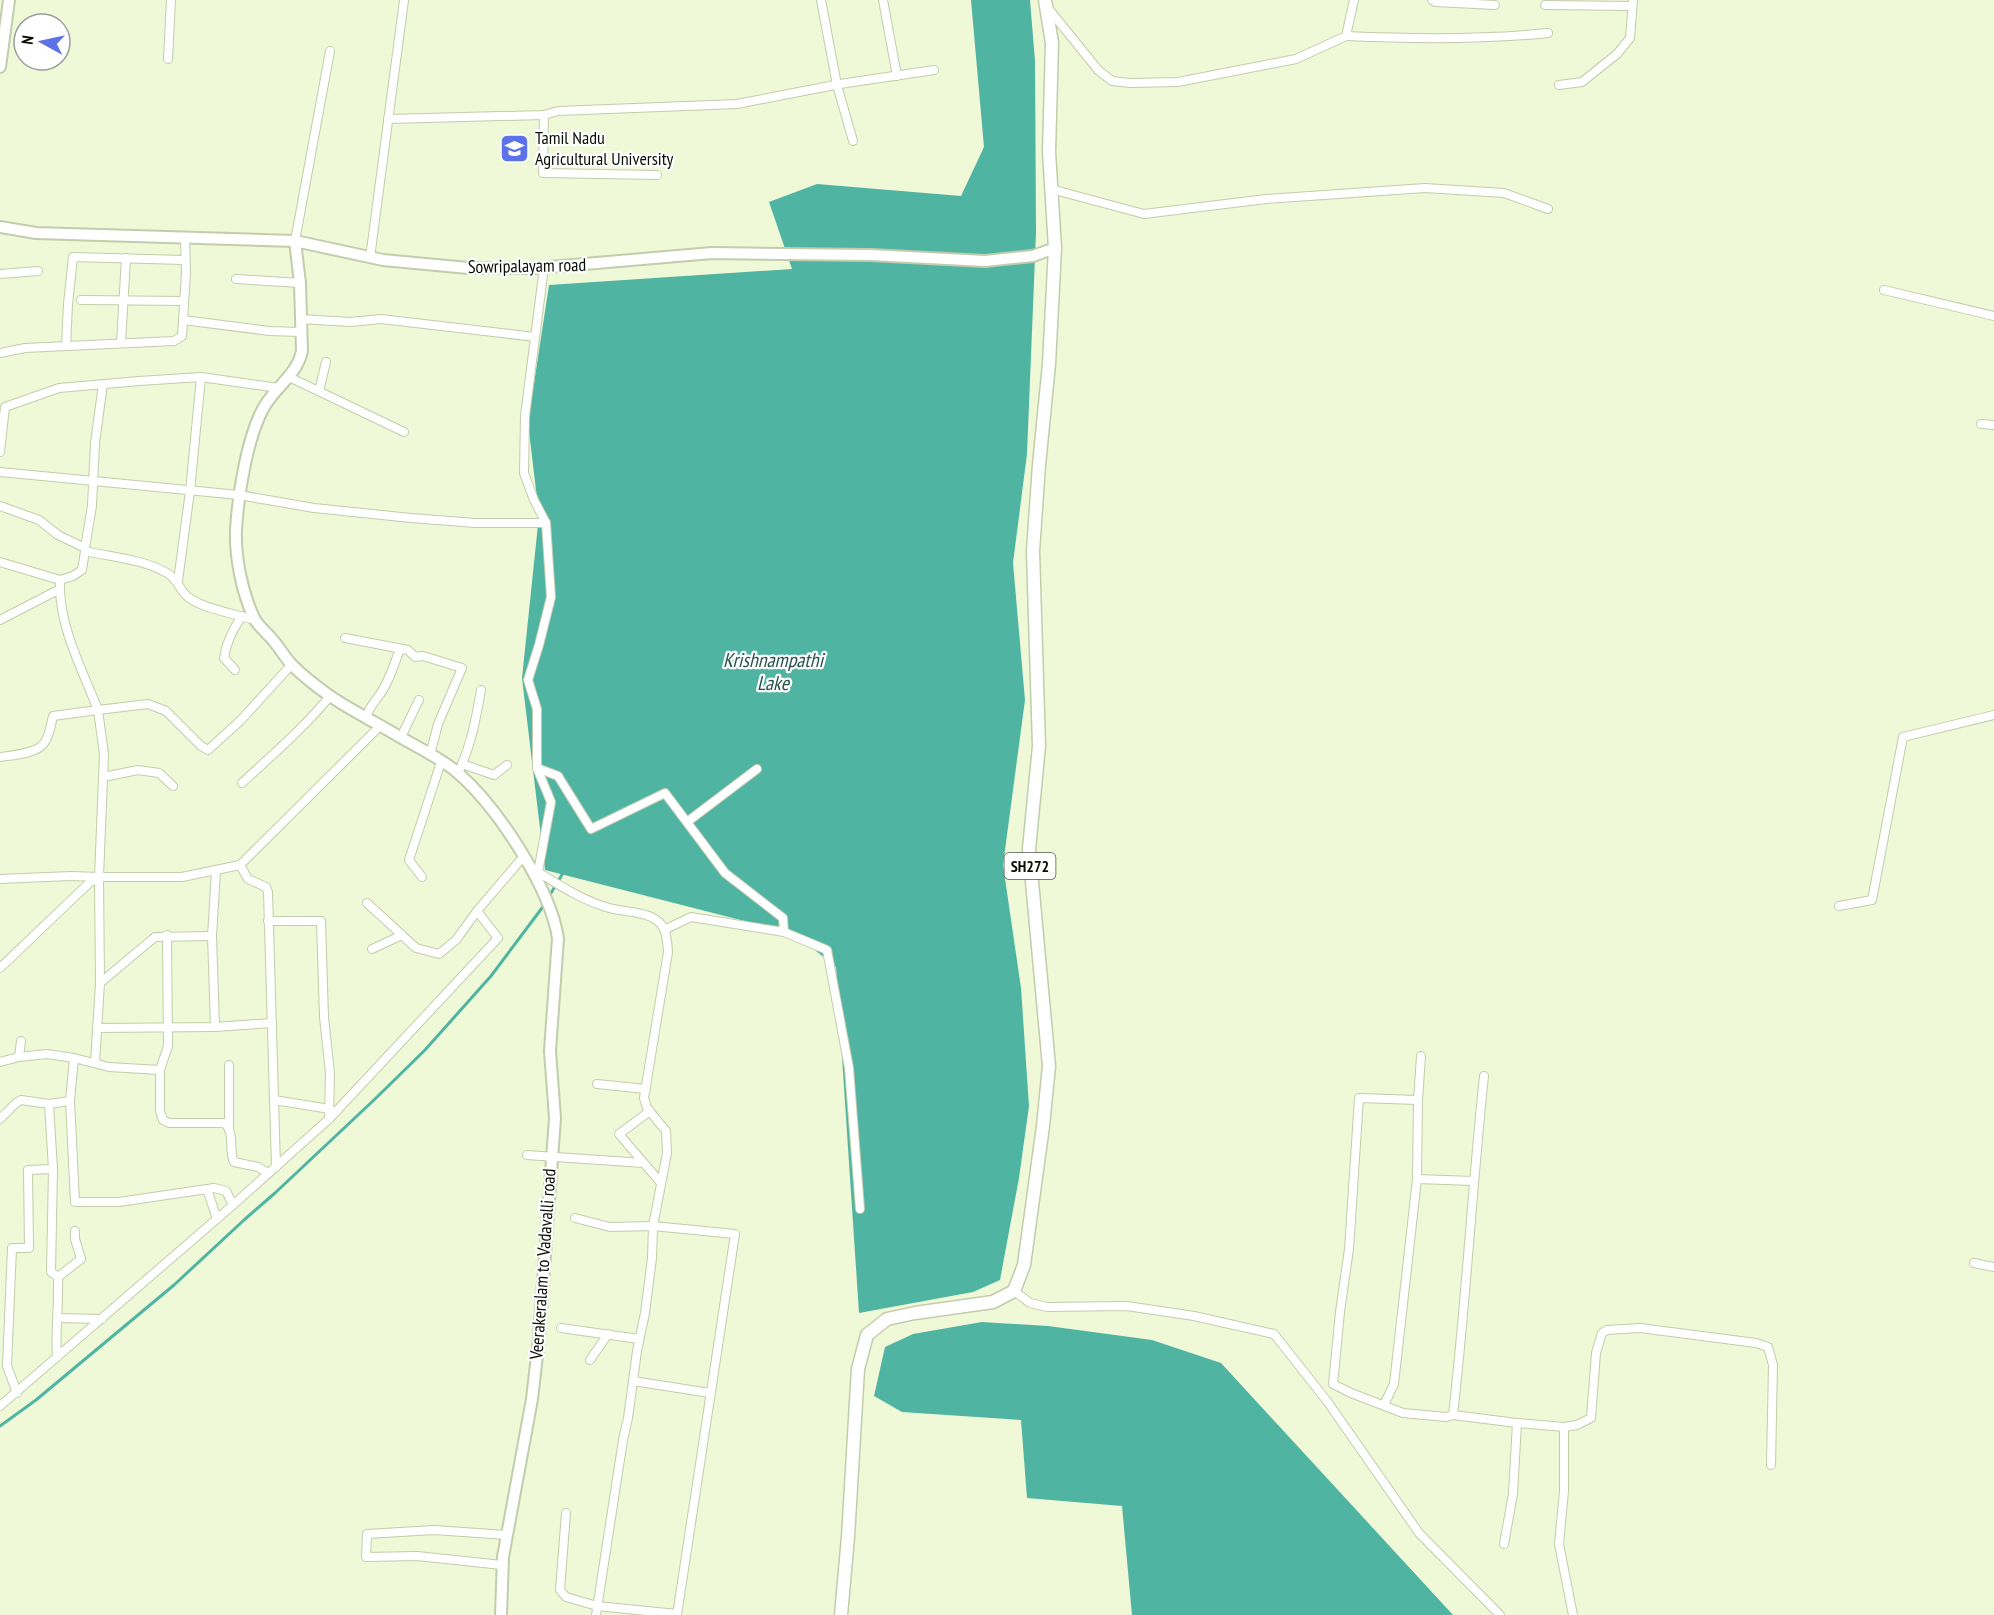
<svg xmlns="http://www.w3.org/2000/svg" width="1994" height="1615" font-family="'PT Sans Narrow',sans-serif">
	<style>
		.water { fill: #50b4a3 }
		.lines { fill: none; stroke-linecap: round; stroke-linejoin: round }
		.stream { stroke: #50b4a3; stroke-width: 3 }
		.street-casing { stroke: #c3ccac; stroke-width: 10 }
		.secondary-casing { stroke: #c3ccac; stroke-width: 14 }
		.primary-casing { stroke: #c3ccac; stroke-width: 15 }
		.street { stroke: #fff; stroke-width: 8 }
		.secondary { stroke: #fff; stroke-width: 10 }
		.primary { stroke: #fff; stroke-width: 12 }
		.labels { text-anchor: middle; stroke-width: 4.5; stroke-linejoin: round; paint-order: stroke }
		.shield { fill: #fff; stroke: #54564f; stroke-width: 1.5 }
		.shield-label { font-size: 16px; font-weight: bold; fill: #0b0d04 }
		.poi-label { font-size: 18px; fill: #0b0d04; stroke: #fff; text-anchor: start }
		.street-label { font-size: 18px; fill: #0b0d04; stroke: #fff }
		.water-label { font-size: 20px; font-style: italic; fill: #27534b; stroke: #fff }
	</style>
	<rect width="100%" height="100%" fill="#eff8d7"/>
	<g class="water">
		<polygon points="971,0 1030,0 1035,61 1036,233 1027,454 1013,563 1025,700 1003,865 1021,988 1029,1106 1019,1178 1000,1280 973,1292 859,1313 836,967 795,934 545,870 522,678 539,515 528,423 549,285 792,269 769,202 817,184 961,196 984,147"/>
		<polygon points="982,1322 1048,1326 1152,1340 1221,1363 1453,1615 1132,1615 1122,1506 1027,1498 1021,1420 902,1412 874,1396 885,1347 913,1334"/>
	</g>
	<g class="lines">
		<g class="stream">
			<polyline points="548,898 563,873"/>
			<polyline points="0,1426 36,1400 174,1285 244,1220 275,1193 375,1099 425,1050 491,976 545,904"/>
		</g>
		<defs>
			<g id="street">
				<polyline points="821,0 837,85 853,141"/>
				<polyline points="883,0 897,76"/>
				<polyline points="1432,0 1435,2 1495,5"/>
				<polyline points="1545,5 1632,6"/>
				<polyline points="1048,8 1098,70 1112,81 1130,83 1178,82 1296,59 1346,36 1354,0"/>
				<path d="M 1346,36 C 1413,39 1481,40 1548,33"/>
				<polyline points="168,59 171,0"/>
				<polyline points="1559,85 1582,82 1617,54 1630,38 1633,0"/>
				<polyline points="544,115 543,173 657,175"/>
				<polyline points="388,119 544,115 558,111 737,104 840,84 934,70"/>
				<polyline points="1051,189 1144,214 1266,199 1425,188 1504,193 1548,209"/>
				<polyline points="295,241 330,51"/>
				<polyline points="370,258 404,0"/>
				<polyline points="0,274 38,271"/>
				<polyline points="236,279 300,283"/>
				<polyline points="1884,290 1994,316"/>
				<polyline points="81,300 184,301"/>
				<polyline points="300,319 350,322 381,319 535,337"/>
				<polyline points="183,320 269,331 301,332"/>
				<polyline points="121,343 126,258"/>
				<polyline points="66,346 68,304 73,257 184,260"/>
				<polyline points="0,353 25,348 174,341 182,336 186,273 185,237"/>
				<polyline points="289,377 404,432"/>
				<polyline points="319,391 326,362"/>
				<polyline points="1981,424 1994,425"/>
				<polyline points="0,452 5,407 59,388 139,381 201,377 278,388"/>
				<polyline points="0,472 239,495 314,508 411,518 475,523 546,523"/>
				<polyline points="0,506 39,520 58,535 85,548 85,550"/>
				<polyline points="85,548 92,506 95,443 103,384"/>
				<polyline points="0,562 60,580"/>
				<polyline points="178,581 190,491 201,377"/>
				<polyline points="0,620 60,589"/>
				<polyline points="345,638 408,650 415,657 423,656 462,668 438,724 430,755"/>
				<polyline points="292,664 241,720 208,750 201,746 166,711 148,704 98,710 104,754 99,877 182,877 240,865 381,725"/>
				<path d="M 235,670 L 224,658 C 226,642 233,629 242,616"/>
				<path d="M 366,717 C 369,708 373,704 378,697 C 389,683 394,664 400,649"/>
				<polyline points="401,737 419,700"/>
				<path d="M 0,757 C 13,755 40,754 46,740 C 50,733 51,724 53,716 L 98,710 C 82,669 58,625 60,580 L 73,576 L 82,570 L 85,551 C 111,557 143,559 167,573 C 179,580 179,590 188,597 C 203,609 236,614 255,620"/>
				<polyline points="462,764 494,775 507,765"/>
				<polyline points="537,768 558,776 591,829 665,793 725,873 783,918 784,932"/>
				<path d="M 458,773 C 471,746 476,719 481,690"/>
				<polyline points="103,777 138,770 159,773 173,786"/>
				<path d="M 242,783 C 272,755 304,728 330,696"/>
				<polyline points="687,822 757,769"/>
				<polyline points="240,865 248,879 266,887 268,892 276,1167"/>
				<path d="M 531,868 C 555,882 579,899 606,907 C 620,912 643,911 655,919 C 667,926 667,940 668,952 L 644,1098 L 647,1108 L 666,1131 L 667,1153 L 653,1226 L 652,1258 L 645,1313 L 637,1351 L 628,1418 L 623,1440 L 596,1615"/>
				<polyline points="538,872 551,802 537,768 537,709 528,680 539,645 551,597 546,523 534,500 524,473 525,416 544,267"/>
				<polyline points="99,877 100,983"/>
				<polyline points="422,877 409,860 441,762"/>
				<polyline points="0,879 71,876 99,877 88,884 0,968"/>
				<polyline points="367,903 416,948 439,954 456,940 477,911"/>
				<polyline points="1839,906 1872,900 1903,737 1994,715"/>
				<polyline points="268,921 321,921 324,1017 330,1073 329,1119"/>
				<polyline points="664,930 691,917 784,932 827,950 849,1068 860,1209"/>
				<path d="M 167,935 L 168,1046 L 160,1070 L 160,1111 L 163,1120 L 169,1123 L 224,1123 C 236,1133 228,1150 234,1162 L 258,1167 L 268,1173"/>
				<polyline points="372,949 402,935"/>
				<polyline points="215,1027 212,936 216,871"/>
				<polyline points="97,1028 215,1027 272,1023"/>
				<polyline points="19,1057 21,1041"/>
				<polyline points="74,1058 70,1101 75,1202 119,1202 214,1188 226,1191 233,1205"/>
				<polyline points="0,1062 19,1057 47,1054 74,1058 109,1067 160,1070"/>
				<polyline points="95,1063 100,983 155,937 212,936"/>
				<polyline points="597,1084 646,1089"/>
				<polyline points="274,1100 330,1109"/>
				<polyline points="1418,1100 1359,1098 1349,1249 1340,1312 1333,1384 1351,1393 1403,1413 1446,1417 1453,1415 1517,1423 1564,1427 1577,1425 1591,1418 1596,1353 1602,1333 1607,1330 1640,1328 1756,1343 1768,1347 1773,1365 1771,1465"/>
				<path d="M 49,1104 L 53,1169 L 51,1272 L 58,1277 C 59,1304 55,1331 57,1357"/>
				<polyline points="650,1111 619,1134 661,1183"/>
				<polyline points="0,1119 16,1103 21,1100 49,1104 70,1101"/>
				<polyline points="229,1127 229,1065"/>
				<polyline points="527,1155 643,1163"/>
				<polyline points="1417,1179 1473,1181"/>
				<polyline points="207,1189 217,1219"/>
				<polyline points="575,1218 610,1227 653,1226 735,1234 677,1615"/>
				<polyline points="1974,1263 1994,1267"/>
				<polyline points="58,1277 81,1259 75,1239 75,1231"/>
				<polyline points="1014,1291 1030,1303 1047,1307 1127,1306 1194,1316 1274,1334 1327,1401 1419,1533 1500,1615"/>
				<polyline points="58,1318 102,1319"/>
				<polyline points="561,1328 639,1339"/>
				<polyline points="590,1360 608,1334"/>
				<polyline points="633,1381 710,1393"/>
				<polyline points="17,1393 7,1366 12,1248 29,1248 28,1170 53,1169"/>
				<polyline points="1384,1405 1394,1384 1417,1179 1418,1100 1421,1056"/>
				<polyline points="0,1406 233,1205 329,1119 498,938 477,911 524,856"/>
				<path d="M 1453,1415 C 1466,1302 1472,1189 1484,1076"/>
				<polyline points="1564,1427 1564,1491 1559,1544 1573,1615"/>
				<polyline points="566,1513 560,1590 566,1597 597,1606 677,1614"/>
				<polyline points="1504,1544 1513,1494 1517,1423"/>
				<polyline points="502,1565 417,1556 366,1557 367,1534 434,1530 507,1535"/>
			</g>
			<g id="secondary">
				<polyline points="0,67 9,0"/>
				<polyline points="0,227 36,233 295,241 383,260 468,268 538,268 712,253 871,255 985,261 1033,256 1055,248"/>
				<path d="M 295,241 L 300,283 L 302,351 C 297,375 276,386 264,407 C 247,437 238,495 236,530 C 235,558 242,592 254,618 C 258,626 266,632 272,639 C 279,647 284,656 291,664 C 302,675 317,687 330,696 C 352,711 377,723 400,737 C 419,748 441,758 458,773 C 497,807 550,887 558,938 L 550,1051 L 555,1118 L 539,1338 L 532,1399 L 503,1557 L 501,1615"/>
			</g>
			<polyline id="primary" points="841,1615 848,1537 858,1369 867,1335 887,1319 915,1313 993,1302 1014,1291 1024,1265 1043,1126 1049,1066 1029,849 1039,746 1033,551 1039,465 1049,364 1055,248 1049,152 1052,43 1045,0"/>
		</defs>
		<use href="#street" class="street-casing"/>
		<use href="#secondary" class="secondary-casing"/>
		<use href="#primary" class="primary-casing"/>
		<use href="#street" class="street"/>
		<use href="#secondary" class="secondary"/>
		<use href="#primary" class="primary"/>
	</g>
	<defs>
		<symbol id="university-square" viewBox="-11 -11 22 22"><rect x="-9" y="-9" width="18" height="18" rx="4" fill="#5d72e9" stroke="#fff"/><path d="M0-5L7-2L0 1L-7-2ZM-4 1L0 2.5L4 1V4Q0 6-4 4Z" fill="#fff"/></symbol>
	</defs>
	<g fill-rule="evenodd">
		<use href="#university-square" x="498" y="132" width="33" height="33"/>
	</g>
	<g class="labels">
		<rect class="shield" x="1004.5" y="853" width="51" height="26" rx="4.5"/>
		<g class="shield-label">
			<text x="1030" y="872">SH272</text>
		</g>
		<g class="poi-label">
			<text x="535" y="144">Tamil Nadu<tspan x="535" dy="21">Agricultural University</tspan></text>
		</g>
		<g class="street-label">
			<text transform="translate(527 266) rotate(-1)" y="6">Sowripalayam road</text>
			<text transform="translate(543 1264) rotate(-86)" y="6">Veerakeralam to Vadavalli road</text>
		</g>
		<g class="water-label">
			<text x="773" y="667">Krishnampathi<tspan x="773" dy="23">Lake</tspan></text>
		</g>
	</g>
	<g transform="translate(42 42) rotate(278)"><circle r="28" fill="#ffffff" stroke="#9d9e9b" stroke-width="1.5"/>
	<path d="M0-4.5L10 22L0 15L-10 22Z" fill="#5d72e9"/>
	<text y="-9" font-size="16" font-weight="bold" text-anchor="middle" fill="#0b0d04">N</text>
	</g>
</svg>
